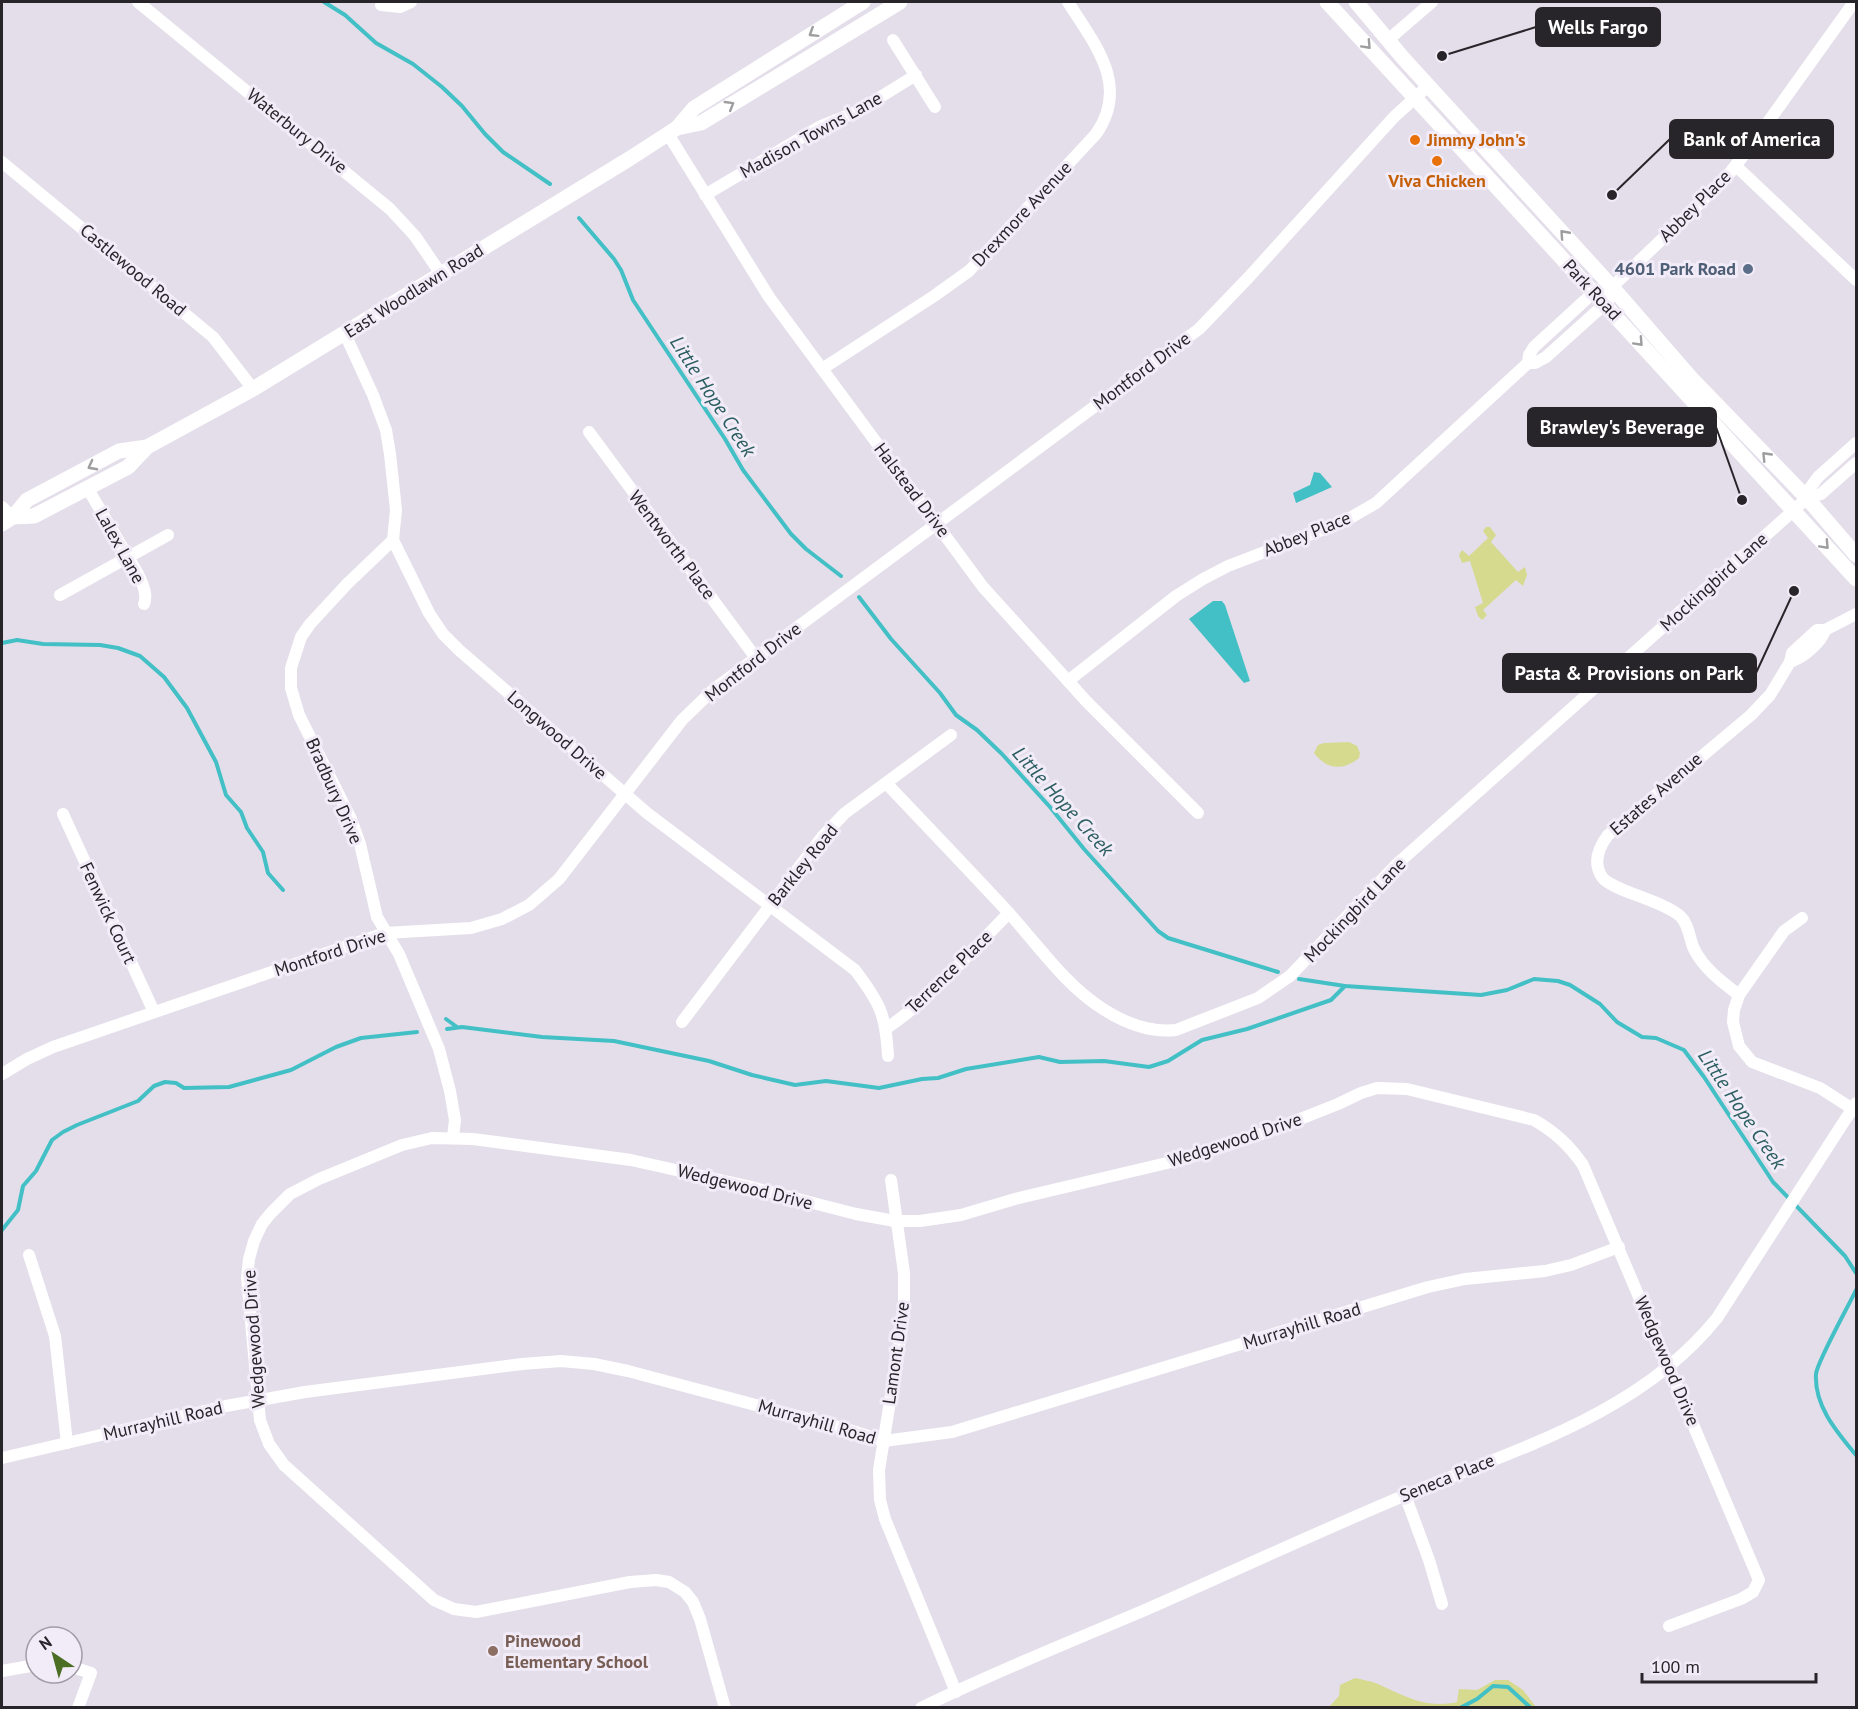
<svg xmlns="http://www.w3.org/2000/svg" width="1858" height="1709" font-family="'PT Sans',sans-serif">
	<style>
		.green { fill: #d6da8f }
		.water { fill: #43c0c5 }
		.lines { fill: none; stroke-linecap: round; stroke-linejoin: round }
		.stream { stroke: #43c0c5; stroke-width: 4 }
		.minor { stroke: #fff; stroke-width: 12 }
		.major { stroke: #fff; stroke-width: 15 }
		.oneway { stroke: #9e9d9f }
		.food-dot { fill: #e8710a; stroke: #f2ebf8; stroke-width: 2 }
		.service-dot { fill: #5c6f8a; stroke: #f2ebf8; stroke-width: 2 }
		.education-dot { fill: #8d6e63; stroke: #f2ebf8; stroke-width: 2 }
		.labels { text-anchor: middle; stroke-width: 6; stroke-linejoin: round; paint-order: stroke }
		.street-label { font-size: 18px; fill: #28252a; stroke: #f2ebf8 }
		.food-label { font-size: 18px; font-weight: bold; fill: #c56008; stroke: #f2ebf8; text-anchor: start }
		.service-label { font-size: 18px; font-weight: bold; fill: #4e5e75; stroke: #f2ebf8; text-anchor: end }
		.education-label { font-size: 18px; font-weight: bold; fill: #785e54; stroke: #f2ebf8; text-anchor: start }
		.water-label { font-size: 20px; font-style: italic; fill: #2a5e60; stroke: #f2ebf8 }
		.leader { fill: none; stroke: #28252a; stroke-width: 2 }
		.callout-dot { fill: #28252a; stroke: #f2ebf8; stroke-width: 2 }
		.callout { fill: #28252a; stroke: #28252a; stroke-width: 2 }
		.callout-label { font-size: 20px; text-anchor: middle; font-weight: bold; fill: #fff }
	</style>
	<rect width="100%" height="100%" fill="#e4deea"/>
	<g class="green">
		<polygon points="1486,527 1490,527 1496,535 1491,542 1518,572 1525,567 1527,575 1523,586 1516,580 1483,610 1487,615 1482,620 1478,616 1475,607 1483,603 1470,561 1462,563 1459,555 1462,550 1469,556 1488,538 1483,531"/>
		<path d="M 1349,742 L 1357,746 L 1360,753 L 1359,758 C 1343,771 1327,770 1314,753 L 1318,745 L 1324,743 Z"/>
		<path d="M 1355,1678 C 1363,1680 1371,1681 1378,1684 C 1405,1696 1425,1709 1457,1702 L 1459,1689 L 1477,1690 L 1495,1680 L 1508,1680 L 1523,1690 L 1536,1707 L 1329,1707 L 1339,1696 L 1340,1685 Z"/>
	</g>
	<g class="water">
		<polygon points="1314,472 1320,473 1332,487 1296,503 1293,493 1310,485"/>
		<polygon points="1213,601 1222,601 1225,605 1250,681 1244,683 1189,619"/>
	</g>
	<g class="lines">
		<g class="stream">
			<polyline points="324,2 345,15 376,43 413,64 442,87 462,106 485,134 503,152 550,184"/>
			<polyline points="579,218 614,259 621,270 633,300 725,439 743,470 791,534 806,549 841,576"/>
			<polyline points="859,597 891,639 940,693 956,715 977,730 1002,754 1050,807 1084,849 1158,931 1168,938 1278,972"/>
			<polyline points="2,643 17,640 43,644 100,645 118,648 140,656 164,677 187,708 216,762 226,795 241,812 247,828 263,852 268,873 283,890"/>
			<polyline points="1299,979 1345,986 1481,995 1507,990 1534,979 1558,981 1570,985 1600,1004 1617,1022 1642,1037 1656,1038 1684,1050 1704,1077 1773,1182 1845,1256 1856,1273"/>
			<polyline points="446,1019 457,1027"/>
			<polyline points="447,1029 462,1027 542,1037 614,1041 709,1061 752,1075 795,1085 826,1081 879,1088 922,1079 938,1078 966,1069 1039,1057 1060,1062 1104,1061 1149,1067 1168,1061 1202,1040 1247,1029 1331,1000 1345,986"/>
			<polyline points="2,1230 18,1210 23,1186 36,1171 52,1140 63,1132 77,1125 138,1101 154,1086 165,1082 176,1083 184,1088 229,1087 291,1070 336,1047 361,1038 417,1032"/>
			<path d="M 1856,1290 C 1849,1305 1817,1362 1816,1374 C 1814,1406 1837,1432 1856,1455"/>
			<polyline points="1460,1708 1477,1699 1493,1686 1508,1687 1531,1708"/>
		</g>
		<g class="minor">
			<polyline points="138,2 390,209 415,236 441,274"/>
			<polyline points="381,5 400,7 411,2"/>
			<polyline points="893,40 935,107"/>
			<polyline points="1388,40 1432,2"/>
			<polyline points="668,134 769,297 983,587 1087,702 1198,813"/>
			<polyline points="2,162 213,337 253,389"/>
			<polyline points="1736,166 1856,280"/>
			<polyline points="705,195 821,126 856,112 916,75"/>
			<polygon points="1604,287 1612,287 1610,298 1606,303 1546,357 1535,363 1528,363 1529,355 1534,347 1594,292"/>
			<polyline points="1612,287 1725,179 1753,143 1854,2"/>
			<path d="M 345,334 L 373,395 L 386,430 L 390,454 L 396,510 L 393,540 L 429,613 L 443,634 L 459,650 L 647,813 L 855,970 C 880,1003 886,1015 888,1056"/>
			<path d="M 822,369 L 934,296 L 969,271 L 1096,134 C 1130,85 1095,45 1068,2"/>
			<polyline points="589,432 756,658"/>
			<path d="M 88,489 L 138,574 C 142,583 148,594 144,604"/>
			<polyline points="1807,498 1821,494 1856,463"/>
			<polyline points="2,507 13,517"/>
			<polyline points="393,540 347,584 310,624 301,637 291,668 291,688 299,715 351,819 360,844 377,917 399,954 439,1049 450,1091 455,1120 453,1137"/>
			<polyline points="60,595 168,535"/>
			<path d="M 1790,662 C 1803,658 1821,643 1825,630"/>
			<polyline points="1068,681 1176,596 1203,579 1228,566 1343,522 1376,503 1528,363"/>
			<path d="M 886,783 C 927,826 968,869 1008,912 C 1038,945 1065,985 1103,1009 C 1125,1023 1150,1033 1176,1030 L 1258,998 L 1290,976 L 1397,864 L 1793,511 L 1807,498 L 1810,488 L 1818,477 L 1856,443"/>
			<polyline points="63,814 154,1012"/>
			<polyline points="1802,918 1784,931 1739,995 1734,1010 1733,1022 1739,1046 1752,1062 1820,1088 1856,1111"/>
			<path d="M 1739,995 C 1722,982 1704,969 1694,949 C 1689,938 1689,924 1680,916 C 1662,900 1612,891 1602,877 C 1592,862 1599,847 1608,835 L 1751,715 L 1770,695 L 1790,662 L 1792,653 L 1817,630 L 1825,630 L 1856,614"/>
			<polyline points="682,1022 822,837 845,813 951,735"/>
			<path d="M 887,1028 C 929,1000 972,950 1009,913"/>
			<polyline points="2,1074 27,1059 53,1047 385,933 471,928 502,919 529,905 559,879 682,720 714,689 1199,329 1248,278 1394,117 1428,86"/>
			<polyline points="891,1180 904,1273 904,1314 879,1470 880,1500 885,1519 956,1692"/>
			<polyline points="29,1255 55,1336 67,1443"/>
			<polyline points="2,1458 226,1406 305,1392 522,1364 561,1361 594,1364 628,1371 846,1429 884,1441 952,1432 1428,1287 1465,1279 1545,1271 1571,1265 1619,1247"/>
			<polyline points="1405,1495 1429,1560 1442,1604"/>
			<polyline points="72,1667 91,1673 78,1708"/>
			<polyline points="2,1671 36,1665"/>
			<path d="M 725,1708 L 700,1619 L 693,1602 L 685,1592 L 669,1582 L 656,1580 L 630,1582 L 476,1612 L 454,1609 L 434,1600 L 284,1465 L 269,1444 L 260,1420 L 247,1278 L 249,1259 L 254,1241 L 262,1224 L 271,1213 L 290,1194 L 319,1179 L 402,1145 L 432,1138 L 473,1139 L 631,1160 L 747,1186 L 856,1214 L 895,1221 L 920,1221 L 961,1215 L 1015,1199 L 1188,1158 L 1270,1131 L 1338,1104 L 1361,1093 L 1377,1088 L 1407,1089 L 1534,1120 C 1555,1132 1569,1145 1583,1165 L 1759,1580 L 1753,1592 L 1741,1599 L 1669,1626"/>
			<path d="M 921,1708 C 994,1672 1070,1642 1145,1610 C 1227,1574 1307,1537 1389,1502 C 1503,1453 1637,1418 1717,1318 L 1856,1103"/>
		</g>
		<g class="major">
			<polyline points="1327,2 1856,579"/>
			<polyline points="1356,2 1403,58 1612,287 1691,378 1807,498 1856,555"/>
			<polyline points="677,128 701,123 900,2"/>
			<polyline points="13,517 27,500 119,451 147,447"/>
			<polyline points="2,524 13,517 34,516 128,467 147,447 253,389 629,159 677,128 694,108 863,2"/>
		</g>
	</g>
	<defs><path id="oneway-chevron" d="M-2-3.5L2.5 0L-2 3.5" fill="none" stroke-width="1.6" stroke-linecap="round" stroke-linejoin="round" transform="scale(1.5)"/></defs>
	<g class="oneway">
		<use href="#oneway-chevron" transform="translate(813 33) rotate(148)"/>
		<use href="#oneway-chevron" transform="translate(1367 45) rotate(47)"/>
		<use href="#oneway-chevron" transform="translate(730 105) rotate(-31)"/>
		<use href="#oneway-chevron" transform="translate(1564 234) rotate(-132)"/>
		<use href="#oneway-chevron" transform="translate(1639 342) rotate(47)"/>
		<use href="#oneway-chevron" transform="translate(1766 456) rotate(-134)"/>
		<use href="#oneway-chevron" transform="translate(92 466) rotate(152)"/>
		<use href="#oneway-chevron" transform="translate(1825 545) rotate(47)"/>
	</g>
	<g class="food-dot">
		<circle cx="1415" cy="140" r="6"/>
		<circle cx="1437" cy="161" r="6"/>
	</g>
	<circle class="service-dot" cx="1748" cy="269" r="6"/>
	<circle class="education-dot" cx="493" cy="1651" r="6"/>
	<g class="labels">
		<g class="street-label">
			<text transform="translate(297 131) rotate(39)" y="6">Waterbury Drive</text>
			<text transform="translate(811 135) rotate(-29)" y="6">Madison Towns Lane</text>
			<text transform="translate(1695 206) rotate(-45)" y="6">Abbey Place</text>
			<text transform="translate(1022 214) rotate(-47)" y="6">Drexmore Avenue</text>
			<text transform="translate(133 270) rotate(40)" y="6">Castlewood Road</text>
			<text transform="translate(1592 290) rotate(47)" y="6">Park Road</text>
			<text transform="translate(414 291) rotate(-32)" y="6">East Woodlawn Road</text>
			<text transform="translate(1142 371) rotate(-37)" y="6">Montford Drive</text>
			<text transform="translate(912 490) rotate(53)" y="6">Halstead Drive</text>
			<text transform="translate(1307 534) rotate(-22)" y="6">Abbey Place</text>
			<text transform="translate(672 545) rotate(53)" y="6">Wentworth Place</text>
			<text transform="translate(120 546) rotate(61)" y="6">Lalex Lane</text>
			<text transform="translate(1714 582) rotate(-42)" y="6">Mockingbird Lane</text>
			<text transform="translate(753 662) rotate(-38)" y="6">Montford Drive</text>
			<text transform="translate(557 735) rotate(41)" y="6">Longwood Drive</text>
			<text transform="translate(334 791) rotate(66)" y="6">Bradbury Drive</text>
			<text transform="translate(1656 794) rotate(-41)" y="6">Estates Avenue</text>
			<text transform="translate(803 865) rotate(-51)" y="6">Barkley Road</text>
			<text transform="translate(1355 910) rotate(-46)" y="6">Mockingbird Lane</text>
			<text transform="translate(108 913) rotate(65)" y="6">Fenwick Court</text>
			<text transform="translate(330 953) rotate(-18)" y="6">Montford Drive</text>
			<text transform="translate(949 972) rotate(-44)" y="6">Terrence Place</text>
			<text transform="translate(1235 1140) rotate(-18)" y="6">Wedgewood Drive</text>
			<text transform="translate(745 1187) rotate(14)" y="6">Wedgewood Drive</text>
			<text transform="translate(1302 1326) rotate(-17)" y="6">Murrayhill Road</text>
			<text transform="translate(254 1339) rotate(-94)" y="6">Wedgewood Drive</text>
			<text transform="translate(896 1353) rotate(-82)" y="6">Lamont Drive</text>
			<text transform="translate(1667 1361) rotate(67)" y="6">Wedgewood Drive</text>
			<text transform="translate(163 1421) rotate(-13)" y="6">Murrayhill Road</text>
			<text transform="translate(817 1422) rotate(16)" y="6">Murrayhill Road</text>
			<text transform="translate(1447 1478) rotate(-22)" y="6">Seneca Place</text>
		</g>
		<g class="food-label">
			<text x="1427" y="146">Jimmy John's</text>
			<text x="1437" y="187" text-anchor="middle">Viva Chicken</text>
		</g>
		<g class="service-label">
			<text x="1736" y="275">4601 Park Road</text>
		</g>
		<g class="education-label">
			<text x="505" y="1647">Pinewood<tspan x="505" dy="21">Elementary School</tspan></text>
		</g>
		<g class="water-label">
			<text transform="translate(713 396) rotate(57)" y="7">Little Hope Creek</text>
			<text transform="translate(1063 801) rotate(48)" y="7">Little Hope Creek</text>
			<text transform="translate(1742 1109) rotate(56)" y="7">Little Hope Creek</text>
		</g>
	</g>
	<path class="leader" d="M1442 56L1536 27M1612 195L1670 139M1742 500L1716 427M1794 591L1756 673"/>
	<g class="callout-dot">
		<circle cx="1442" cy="56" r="6"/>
		<circle cx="1612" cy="195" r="6"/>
		<circle cx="1742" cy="500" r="6"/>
		<circle cx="1794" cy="591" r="6"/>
	</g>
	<g class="callout">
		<rect x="1536" y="8" width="124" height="38" rx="6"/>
		<rect x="1670" y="120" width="163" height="38" rx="6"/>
		<rect x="1528" y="408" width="188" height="38" rx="6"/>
		<rect x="1503" y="654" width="253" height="38" rx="6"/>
	</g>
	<g class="callout-label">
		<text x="1598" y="34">Wells Fargo</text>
		<text x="1752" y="146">Bank of America</text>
		<text x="1622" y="434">Brawley's Beverage</text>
		<text x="1629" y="680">Pasta &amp; Provisions on Park</text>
	</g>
	<rect width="1858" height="1709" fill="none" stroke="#28252a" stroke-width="6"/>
	<g transform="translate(54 1655) rotate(324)"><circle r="28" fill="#f2ebf8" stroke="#a19ca6" stroke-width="1.5"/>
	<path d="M0-4.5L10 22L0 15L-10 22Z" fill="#4c6d24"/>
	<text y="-9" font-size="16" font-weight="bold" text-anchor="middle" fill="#28252a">N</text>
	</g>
	<path d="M1642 1673v9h174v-9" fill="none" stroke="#28252a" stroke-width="3"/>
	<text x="1651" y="1673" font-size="18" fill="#28252a" stroke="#f2ebf8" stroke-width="4.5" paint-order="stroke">100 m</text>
</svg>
